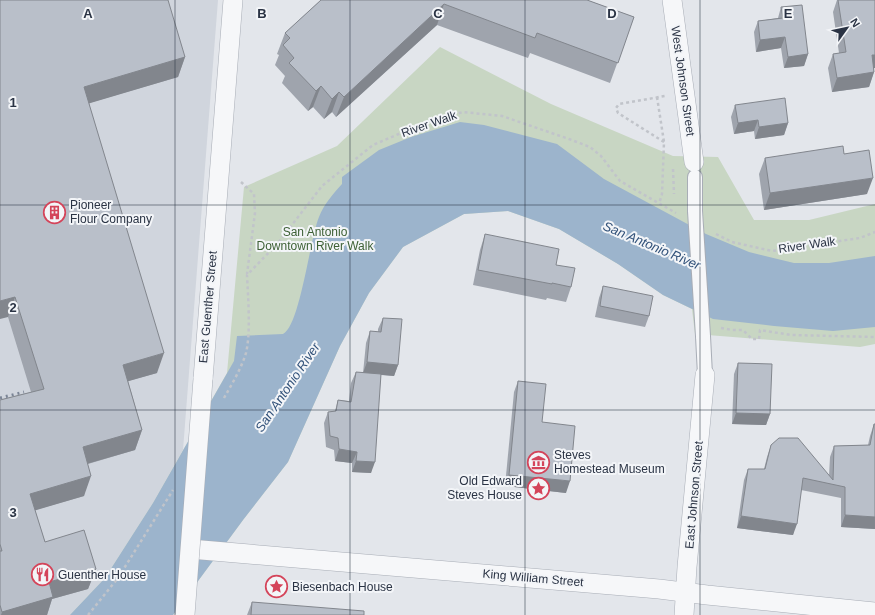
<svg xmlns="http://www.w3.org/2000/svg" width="875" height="615" font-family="Helvetica,sans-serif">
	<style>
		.built { fill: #d0d5dd }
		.green { fill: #c8d6c3 }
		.water { fill: #9cb4cc }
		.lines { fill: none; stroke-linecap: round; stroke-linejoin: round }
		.pedestrian-casing { stroke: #a8adb6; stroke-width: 16 }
		.minor-casing { stroke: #a8adb6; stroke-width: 20 }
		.path { stroke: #c1c4ca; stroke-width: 2.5; stroke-dasharray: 3 3; stroke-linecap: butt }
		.pedestrian { stroke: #f6f7f9; stroke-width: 14 }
		.minor { stroke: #f6f7f9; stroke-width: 19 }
		.rail { stroke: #7b8596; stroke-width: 3; stroke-dasharray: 2 4; stroke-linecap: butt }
		.pedestrian-bridge-casing { stroke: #a8adb6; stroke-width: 16; stroke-linecap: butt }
		.minor-bridge-casing { stroke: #a8adb6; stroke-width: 20; stroke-linecap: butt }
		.pedestrian-bridge { stroke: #f6f7f9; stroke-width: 14 }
		.minor-bridge { stroke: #f6f7f9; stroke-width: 19 }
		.wall { fill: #9fa4ad }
		.shaded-wall { fill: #82868d }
		.building { fill: #b9bfc9; stroke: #82868d }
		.grid { fill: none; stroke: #2a3344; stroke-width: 1; stroke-opacity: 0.55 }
		.labels { text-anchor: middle; stroke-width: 4; stroke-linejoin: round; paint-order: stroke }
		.street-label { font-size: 12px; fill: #2a3344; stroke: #f3f5f8 }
		.poi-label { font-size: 12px; fill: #2a3344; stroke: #f3f5f8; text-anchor: start }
		.park-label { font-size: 12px; fill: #3e6136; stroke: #f3f5f8 }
		.water-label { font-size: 13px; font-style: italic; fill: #32527a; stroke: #f3f5f8 }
		.grid-label { font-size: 13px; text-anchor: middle; font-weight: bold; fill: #2a3344; stroke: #f3f5f8; stroke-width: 4; stroke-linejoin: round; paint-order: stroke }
	</style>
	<rect width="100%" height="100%" fill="#e3e6eb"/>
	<polygon class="built" points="0,0 218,0 183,450 153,503 105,578 70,615 0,615"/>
	<polygon class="green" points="440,47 551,104 673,156 718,157 754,220 809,220 875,204 875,344 860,347 695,334 692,309 663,295 618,264 559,229 508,211 464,214 403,247 369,293 340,346 288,462 243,520 173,615 70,615 105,578 153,503 227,373 244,187 337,146"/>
	<path class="water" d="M 460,122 L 484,125 L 557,144 L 604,179 L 706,234 L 749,252 L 794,263 L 829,263 L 875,256 L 875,327 L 833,331 L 774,326 L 713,319 L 663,295 L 618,264 L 559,229 L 508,211 L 464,214 L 403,247 L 369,293 L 340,346 L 288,462 L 243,520 L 173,615 L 70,615 L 105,578 L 153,503 L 234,361 L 237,336 L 283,334 C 300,326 310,238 319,217 C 324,204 333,194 342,184 L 342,177 L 379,150 L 411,137 Z"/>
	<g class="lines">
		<defs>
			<g id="pedestrian">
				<polyline points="695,177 695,211"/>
				<polyline points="703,336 705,375"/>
			</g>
			<g id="minor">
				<polyline points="672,0 694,162"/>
				<polyline points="203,379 233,0"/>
				<polyline points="190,549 659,589 707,595 875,612"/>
				<polyline points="684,615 687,567 705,375"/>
			</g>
		</defs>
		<use href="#pedestrian" class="pedestrian-casing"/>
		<use href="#minor" class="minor-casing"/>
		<g class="path">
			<polyline points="657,97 664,142 662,194 659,204"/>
			<polyline points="664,142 618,113 616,108 619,104 665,96"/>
			<polyline points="673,169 674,194"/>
			<polyline points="241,182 254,194 255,213 247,274"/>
			<polyline points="716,234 732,242 772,251 860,238 875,232"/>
			<polyline points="721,328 732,330 743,330 752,339 759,339 760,330 791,335 875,337"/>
			<path d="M 224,398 C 232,384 241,369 246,353 C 251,332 248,297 247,275 L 278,243 L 322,186 L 373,145 L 422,124 L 463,112 L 502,116 L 569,139 L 590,147 L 601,156 L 620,181 L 676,213"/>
			<polyline points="88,615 118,578 173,490"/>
		</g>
		<use href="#pedestrian" class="pedestrian"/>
		<use href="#minor" class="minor"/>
		<polyline class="rail" points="0,398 24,392"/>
		<defs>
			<polyline id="pedestrian-bridge" points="695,211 703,336"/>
			<polyline id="minor-bridge" points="185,615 203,379"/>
		</defs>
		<use href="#pedestrian-bridge" class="pedestrian-bridge-casing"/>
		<use href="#minor-bridge" class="minor-bridge-casing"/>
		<use href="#pedestrian-bridge" class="pedestrian-bridge"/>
		<use href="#minor-bridge" class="minor-bridge"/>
	</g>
	<g class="wall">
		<polygon points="0,0 185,57 178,77 89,103 157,373 128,381 142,430 135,450 88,464 84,496 35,510 45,542 96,569 88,589 52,599 47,615 0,615 0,400 31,392 8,317"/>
		<polygon points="321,0 587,0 634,17 610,83 530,53 528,58 437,25 336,117 332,112 324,119 313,107 308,111 282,83 285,76 275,65 279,55 277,54 285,33"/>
		<polygon points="837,0 875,0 875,68 874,68 874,72 869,87 832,92 828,68 833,54 839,53 833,12"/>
		<polygon points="781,7 808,54 804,66 784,68 781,48 756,52 754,32 758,21 778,18"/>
		<polygon points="735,105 788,123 784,135 755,139 754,131 734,134 731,117"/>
		<polygon points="844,154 867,194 764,210 759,174 765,158"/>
		<polygon points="485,234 556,265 571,287 566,302 547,298 546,300 473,285 480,250"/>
		<polygon points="603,286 649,316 645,327 595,317 599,298"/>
		<polygon points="383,318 398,365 394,376 381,375 371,473 352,472 352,463 335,461 334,450 326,447 324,423 328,412 335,411 338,400 349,401 351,383 356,372 363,373 366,343 370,331 378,332 378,329"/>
		<polygon points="738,363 770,414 766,425 732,424 734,374"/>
		<polygon points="518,381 542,422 566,493 505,486 514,392"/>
		<polygon points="874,424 875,424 875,529 841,527 841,498 801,490 793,535 737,528 744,480 748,469 764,469 767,457 771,445 829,476 830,457 834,446 868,445 870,436"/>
		<polygon points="252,602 364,615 247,615"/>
	</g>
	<g class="shaded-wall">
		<polygon points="444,4 437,25 336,117 344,97"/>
		<polygon points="785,37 781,48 756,52 760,40"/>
		<polygon points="808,54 804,66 784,68 788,57"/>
		<polygon points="872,55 875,55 875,68 867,69"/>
		<polygon points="185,57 178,77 77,107 84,87"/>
		<polygon points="874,72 869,87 832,92 837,78"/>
		<polygon points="321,86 313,107 308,111 316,91"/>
		<polygon points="339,92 332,112 324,119 332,99"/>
		<polygon points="758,120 754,131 734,134 738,123"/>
		<polygon points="788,123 784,135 755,139 759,127"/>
		<polygon points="873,178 867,194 764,210 770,193"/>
		<polygon points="15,297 8,317 0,319 0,301"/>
		<polygon points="164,353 157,373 115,385 123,365"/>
		<polygon points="367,362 398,365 394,376 363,373"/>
		<polygon points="736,413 770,414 766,425 732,424"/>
		<polygon points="142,430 135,450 76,467 83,447"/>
		<polygon points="339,449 357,452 352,463 335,461"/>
		<polygon points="356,461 375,462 371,473 352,472"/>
		<polygon points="509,475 570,481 566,493 505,486"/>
		<polygon points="91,476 84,496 23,514 30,494"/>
		<polygon points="845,515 875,517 875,529 841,527"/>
		<polygon points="741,516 797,524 793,535 737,528"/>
		<polygon points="96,569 88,589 52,599 47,615 1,615 2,612 49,582"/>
	</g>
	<g class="building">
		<polygon points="0,0 168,0 185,57 84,87 164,353 123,365 142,430 83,447 91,476 30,494 45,542 84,530 96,569 49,582 53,597 2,612 0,605 0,551 2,551 0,544 0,400 44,389 15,297 0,301"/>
		<polygon points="321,0 587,0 634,17 618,63 537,33 535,38 444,4 344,97 339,92 332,99 321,86 316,91 289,63 294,58 283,45 290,38 285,33"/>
		<polygon points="838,0 875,0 875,55 872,55 874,72 837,78 833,54 846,52"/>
		<polygon points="802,5 808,54 788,57 785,37 760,40 758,21 783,18 781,7"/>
		<polygon points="785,98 788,123 759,127 758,120 738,123 735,105"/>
		<polygon points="843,146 844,154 869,150 873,178 770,193 765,158"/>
		<polygon points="485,234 559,249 556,265 575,268 571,287 552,283 552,284 478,270"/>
		<polygon points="603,286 653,296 649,316 600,306"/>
		<polygon points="383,318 402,319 398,365 367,362 370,331 381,332"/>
		<polygon points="738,363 772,364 770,414 736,413"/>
		<polygon points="356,372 381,374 375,462 356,461 357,452 339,449 338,438 330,436 328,412 336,411 338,400 351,402"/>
		<polygon points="518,381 546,384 542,422 575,426 570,481 509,475"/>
		<polygon points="874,424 875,424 875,517 845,515 845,487 803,478 797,524 741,516 748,469 765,469 771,445 779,438 798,438 833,480 834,446 870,445"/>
		<polygon points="252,602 364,611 364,615 251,615"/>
	</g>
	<path class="grid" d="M 175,0 L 175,615M 350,0 L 350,615M 525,0 L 525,615M 700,0 L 700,615M 0,205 L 875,205M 0,410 L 875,410"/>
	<defs>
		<symbol id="building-ring" viewBox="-11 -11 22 22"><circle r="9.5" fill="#f3f5f8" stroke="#d4445a" stroke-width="1.5"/><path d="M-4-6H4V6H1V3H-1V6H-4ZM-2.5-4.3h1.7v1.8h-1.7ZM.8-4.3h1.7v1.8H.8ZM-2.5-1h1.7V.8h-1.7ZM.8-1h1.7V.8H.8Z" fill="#d4445a"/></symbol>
		<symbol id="museum-ring" viewBox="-11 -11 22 22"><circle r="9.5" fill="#f3f5f8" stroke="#d4445a" stroke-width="1.5"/><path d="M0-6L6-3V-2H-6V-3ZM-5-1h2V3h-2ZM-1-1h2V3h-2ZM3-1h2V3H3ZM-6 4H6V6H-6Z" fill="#d4445a"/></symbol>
		<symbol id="sight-ring" viewBox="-11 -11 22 22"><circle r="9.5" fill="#f3f5f8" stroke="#d4445a" stroke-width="1.5"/><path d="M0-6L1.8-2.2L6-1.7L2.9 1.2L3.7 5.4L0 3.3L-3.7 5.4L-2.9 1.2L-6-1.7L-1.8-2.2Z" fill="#d4445a"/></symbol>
		<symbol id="restaurant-ring" viewBox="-11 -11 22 22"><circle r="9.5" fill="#f3f5f8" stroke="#d4445a" stroke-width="1.5"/><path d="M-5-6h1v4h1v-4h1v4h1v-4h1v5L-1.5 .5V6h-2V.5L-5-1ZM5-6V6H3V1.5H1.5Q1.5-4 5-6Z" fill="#d4445a"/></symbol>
	</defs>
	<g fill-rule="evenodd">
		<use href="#building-ring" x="42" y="200" width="25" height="25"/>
		<use href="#museum-ring" x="526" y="450" width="25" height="25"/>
		<use href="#sight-ring" x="526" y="476" width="25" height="25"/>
		<use href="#restaurant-ring" x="30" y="562" width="25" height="25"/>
		<use href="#sight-ring" x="264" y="574" width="25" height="25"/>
	</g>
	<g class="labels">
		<g class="street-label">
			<text transform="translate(683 81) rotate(82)" y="4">West Johnson Street</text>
			<text transform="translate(429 124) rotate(-19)" y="4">River Walk</text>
			<text transform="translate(807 245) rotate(-8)" y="4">River Walk</text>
			<text transform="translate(208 307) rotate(-85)" y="4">East Guenther Street</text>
			<text transform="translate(694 495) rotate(-85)" y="4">East Johnson Street</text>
			<text transform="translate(533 578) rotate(5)" y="4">King William Street</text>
		</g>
		<g class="poi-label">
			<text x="70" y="209">Pioneer<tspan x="70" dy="14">Flour Company</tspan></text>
			<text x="554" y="459">Steves<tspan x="554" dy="14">Homestead Museum</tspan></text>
			<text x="522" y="485" text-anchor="end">Old Edward<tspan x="522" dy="14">Steves House</tspan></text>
			<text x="58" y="579">Guenther House</text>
			<text x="292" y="591">Biesenbach House</text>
		</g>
		<g class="park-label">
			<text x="315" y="236">San Antonio<tspan x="315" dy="14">Downtown River Walk</tspan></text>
		</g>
		<g class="water-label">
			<text transform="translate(652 245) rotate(23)" y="5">San Antonio River</text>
			<text transform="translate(287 387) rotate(-56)" y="5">San Antonio River</text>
		</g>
	</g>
	<g class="grid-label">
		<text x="88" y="18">A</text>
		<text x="262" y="18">B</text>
		<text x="438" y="18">C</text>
		<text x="612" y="18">D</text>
		<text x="788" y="18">E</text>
		<text x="13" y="107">1</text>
		<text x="13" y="312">2</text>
		<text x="13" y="517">3</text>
	</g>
	<g transform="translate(847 28) rotate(57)" stroke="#f3f5f8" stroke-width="3" paint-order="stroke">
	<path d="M0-3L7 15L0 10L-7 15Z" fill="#2a3344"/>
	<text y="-6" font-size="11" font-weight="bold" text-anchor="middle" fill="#2a3344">N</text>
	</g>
</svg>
